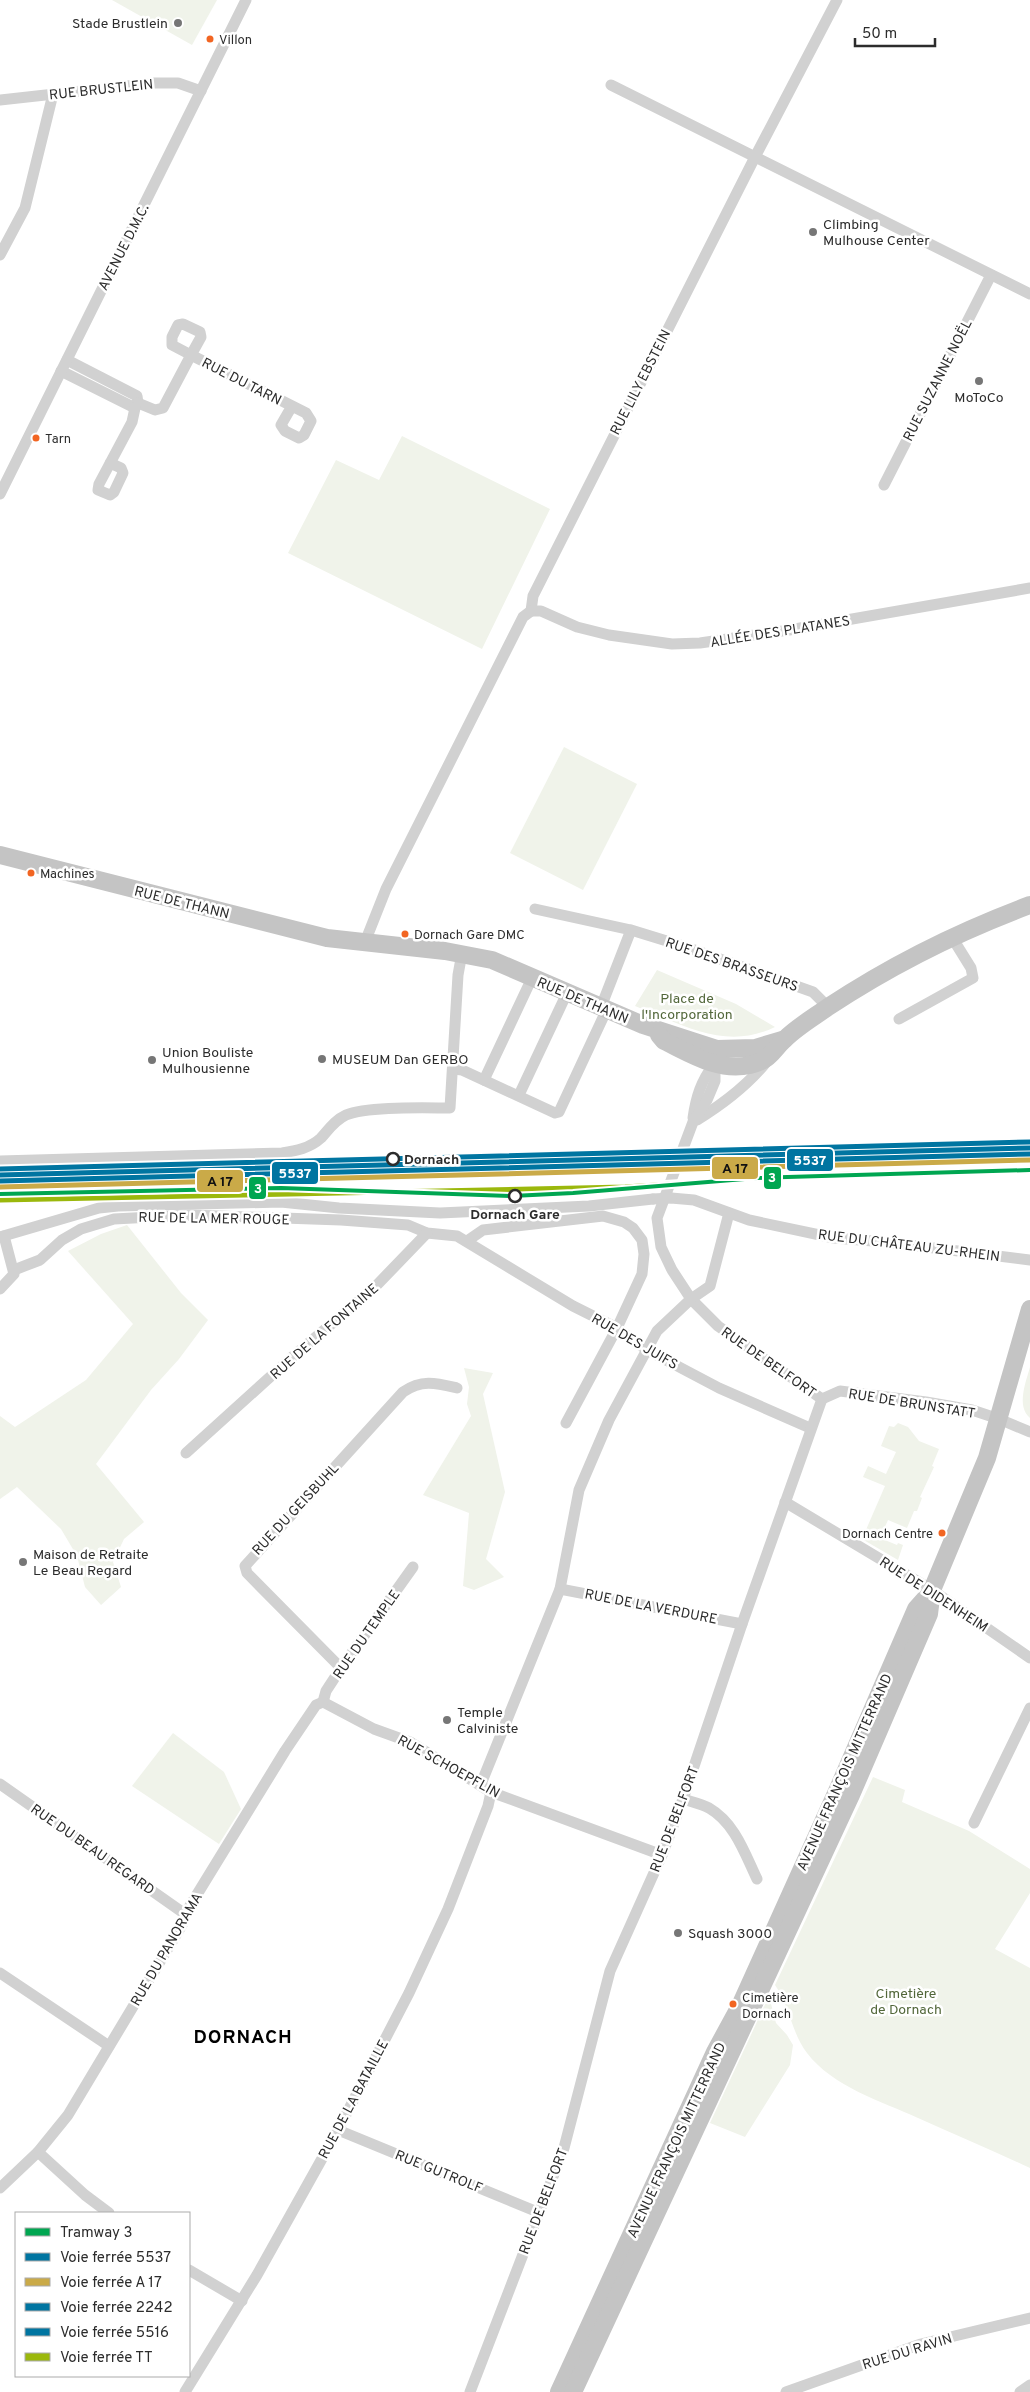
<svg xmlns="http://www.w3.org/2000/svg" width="1030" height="2392" font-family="Overpass,sans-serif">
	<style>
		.green { fill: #f0f3ea }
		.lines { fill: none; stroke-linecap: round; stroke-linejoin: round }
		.street { stroke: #d1d1d1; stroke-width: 11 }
		.primary { stroke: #c4c4c4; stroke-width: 18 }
		.street-bridge { stroke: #d1d1d1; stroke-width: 11 }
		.rail-1-casing { stroke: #fff; stroke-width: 9 }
		.rail-2-casing { stroke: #fff; stroke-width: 9 }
		.rail-3-casing { stroke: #fff; stroke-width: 9 }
		.rail-4-casing { stroke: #fff; stroke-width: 9 }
		.rail-5-casing { stroke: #fff; stroke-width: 9 }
		.rail-1 { stroke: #0075a1; stroke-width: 5 }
		.rail-2 { stroke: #caaa48; stroke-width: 5 }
		.rail-3 { stroke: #0075a1; stroke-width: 5 }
		.rail-4 { stroke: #0075a1; stroke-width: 5 }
		.rail-5 { stroke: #9bb80c; stroke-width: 5 }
		.tram-1-casing { stroke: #fff; stroke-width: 8 }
		.tram-1 { stroke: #00a651; stroke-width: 4 }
		.poi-dot { fill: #767676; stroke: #fff; stroke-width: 2 }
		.bus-dot { fill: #f26522; stroke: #fff; stroke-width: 2 }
		.stop-dot { fill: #fff; stroke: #2c2c2c; stroke-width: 2.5 }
		.labels { text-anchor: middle; stroke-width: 5; stroke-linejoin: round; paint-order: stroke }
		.bus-label { font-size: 13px; fill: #2c2c2c; stroke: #fff; text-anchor: start }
		.poi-label { font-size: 14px; fill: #2c2c2c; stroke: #fff; text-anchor: start }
		.street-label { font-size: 14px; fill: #2c2c2c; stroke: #fff }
		.park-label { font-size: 14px; fill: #52673a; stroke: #fff }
		.stop-label { font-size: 14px; font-weight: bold; fill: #2c2c2c; stroke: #fff; text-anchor: start }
		.district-label { font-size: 19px; font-weight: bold; letter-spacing: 1px; fill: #000; stroke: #fff }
		.line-badge { stroke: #fff; stroke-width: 2 }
		.badge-label { font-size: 14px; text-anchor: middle; font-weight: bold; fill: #fff }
		.pale-badge-label { font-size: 14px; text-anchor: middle; font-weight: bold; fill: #111 }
	</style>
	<rect width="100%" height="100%" fill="#fff"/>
	<g class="green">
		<polygon points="112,0 217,0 192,45"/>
		<polygon points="402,436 550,509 482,649 288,553 336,460 379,480"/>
		<polygon points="564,747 637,784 583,890 510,853"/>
		<path d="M 657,970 L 736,1004 L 775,1027 C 736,1046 702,1034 664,1018 L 665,1015 L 654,1011 L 652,1013 L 635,1006 Z"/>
		<polygon points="127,1225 181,1293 208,1320 179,1359 151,1390 96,1464 144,1522 124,1539 113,1562 121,1587 101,1605 85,1587 77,1556 61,1529 17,1487 0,1499 0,1416 15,1427 86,1380 133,1324 68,1251 101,1234"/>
		<path d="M 1030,1367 L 1030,1418 C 1016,1406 1026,1382 1030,1367 Z"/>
		<polygon points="464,1368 493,1373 483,1394 505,1492 486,1559 504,1577 474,1590 463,1586 469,1513 423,1495 471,1416 467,1404 469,1387"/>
		<polygon points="898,1423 908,1427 919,1441 939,1449 932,1466 934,1467 920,1497 922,1498 917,1511 914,1511 907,1528 888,1520 880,1538 897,1545 898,1543 903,1545 898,1560 862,1539 885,1486 863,1477 868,1466 886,1474 896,1452 881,1446 889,1426 894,1427"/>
		<polygon points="173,1733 224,1772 241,1809 219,1844 132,1786"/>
		<path d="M 873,1777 L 905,1790 L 902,1802 L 969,1831 L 1030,1869 L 1030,1893 L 995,1949 L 1030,1968 L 1030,2168 C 993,2151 956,2135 918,2118 C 881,2101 833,2087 807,2053 C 791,2032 790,2006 775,1985 Z"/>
		<polygon points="769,1996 776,2023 787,2035 793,2045 790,2065 745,2137 710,2123"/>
	</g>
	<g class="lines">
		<g class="street">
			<polyline points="611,85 1030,294"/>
			<polyline points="0,100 154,83 178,83 201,91"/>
			<polyline points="0,255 25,208 53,94"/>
			<polygon points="183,324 200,332 201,337 191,355 172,345 172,337 178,325"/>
			<polyline points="61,371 135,408 138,403 137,396 67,360"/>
			<polyline points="138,403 155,410 163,408 191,355 306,413 311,421 304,435 299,438 285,431 281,425 292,406"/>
			<polyline points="110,463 121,468 123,473 114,492 110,495 98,490 99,484 132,422 135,408"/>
			<polyline points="884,485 991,275"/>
			<polyline points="0,494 246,0"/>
			<polyline points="531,611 533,596 756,155 837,0"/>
			<polyline points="531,611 541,611 577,627 609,635 672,644 700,643 789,630 1030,588"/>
			<polyline points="535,909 631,930 683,946 813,992 828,1007"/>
			<polyline points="365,942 386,889 523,617 531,611"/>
			<polyline points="601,1007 631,930"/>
			<polyline points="899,1019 973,978 971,968 953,939"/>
			<polyline points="454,1069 462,1070 555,1113 559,1112 607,1009"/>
			<polyline points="484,1080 532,978"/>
			<polyline points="519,1095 567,993"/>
			<path d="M 693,1118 C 696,1097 701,1081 714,1064"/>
			<path d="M 697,1120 C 723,1104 749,1084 768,1060"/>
			<path d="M 0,1161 L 282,1153 C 296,1151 310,1148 321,1138 C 329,1129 335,1120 346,1115 C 367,1106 426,1108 450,1108 L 458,975 L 462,953"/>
			<polyline points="671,1198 694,1200 749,1220 834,1238 886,1242 1030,1260"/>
			<polyline points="729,1213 710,1286 691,1299 718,1326 822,1399"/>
			<polyline points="0,1237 99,1208 118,1206 281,1202 339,1208 440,1213 589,1206 653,1199"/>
			<polyline points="467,1241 483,1230 603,1216 624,1222 633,1228 642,1240 644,1254 642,1274 617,1328 566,1423"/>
			<polyline points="14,1270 40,1260 62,1240 81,1229 114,1219 190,1215 341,1220 408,1225 427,1233 457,1236 573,1306 617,1328 647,1350 719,1388 810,1428"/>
			<polyline points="0,1289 14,1274 4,1236"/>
			<polyline points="822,1399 840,1391 926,1402 972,1410 999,1419 1030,1432"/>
			<polyline points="186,1453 291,1358 374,1288 427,1233"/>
			<polyline points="785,1502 932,1590 1030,1658"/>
			<polyline points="560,1589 742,1624"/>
			<path d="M 341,1668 L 247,1573 L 245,1566 L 403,1392 C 422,1379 436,1383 457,1388"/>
			<polyline points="323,1702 374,1729 410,1742 491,1792 662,1855"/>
			<polyline points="323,1702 326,1691 341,1668 413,1567"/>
			<polyline points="0,1784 185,1914"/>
			<polyline points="481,1784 560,1589 579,1490 609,1420 657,1331 691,1299 672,1270 661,1247 657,1218 693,1122 707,1100 715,1081 715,1057"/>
			<path d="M 683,1799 C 692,1802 701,1804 709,1808 C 735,1823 745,1854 757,1879"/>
			<polyline points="974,1823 1030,1708"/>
			<polyline points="0,1973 109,2046"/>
			<polyline points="338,2130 540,2213"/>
			<polyline points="38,2152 85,2195 109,2213"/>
			<polyline points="0,2188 38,2152 68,2115 182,1925 185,1914 285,1751 316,1705 323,1702"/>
			<polyline points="189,2270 242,2301"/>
			<polyline points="185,2392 257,2275 338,2130 409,1993 448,1909 488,1806 491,1792"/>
			<polyline points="470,2392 564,2148 610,1971 662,1855 683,1799 742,1624 822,1399"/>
			<polyline points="786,2392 921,2344 1030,2318"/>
			<polyline points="1020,2392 1030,2385"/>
		</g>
		<g class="primary">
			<polyline points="0,855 327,938 445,951 492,960 643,1025 717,1049 755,1048 785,1039"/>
			<path d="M 659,1035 L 664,1041 C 691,1054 718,1072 750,1065 C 771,1060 771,1052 785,1039 C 797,1027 814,1017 828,1007 C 890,966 960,931 1030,905"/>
			<polyline points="559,2392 715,2052 740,2006 838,1789 916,1609 932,1591"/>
			<polyline points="573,2392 851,1795 929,1614 932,1590 987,1458 1030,1309"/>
		</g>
		<polyline class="street-bridge" points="653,1199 671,1198"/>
		<defs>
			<polyline id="rail-1" points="0,1181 1030,1154"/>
			<polyline id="rail-2" points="0,1187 1030,1160"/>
			<polyline id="rail-3" points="0,1175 1030,1148"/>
			<polyline id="rail-4" points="0,1169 1030,1142"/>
			<polyline id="rail-5" points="0,1200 625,1187 817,1175 1030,1170"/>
		</defs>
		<use href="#rail-1" class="rail-1-casing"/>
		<use href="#rail-2" class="rail-2-casing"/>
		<use href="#rail-3" class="rail-3-casing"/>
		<use href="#rail-4" class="rail-4-casing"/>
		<use href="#rail-5" class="rail-5-casing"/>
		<use href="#rail-1" class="rail-1"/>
		<use href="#rail-2" class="rail-2"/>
		<use href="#rail-3" class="rail-3"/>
		<use href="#rail-4" class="rail-4"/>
		<use href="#rail-5" class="rail-5"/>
		<defs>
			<polyline id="tram-1" points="0,1194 281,1188 512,1196 573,1193 757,1178 1030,1170"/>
		</defs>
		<use href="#tram-1" class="tram-1-casing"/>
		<use href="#tram-1" class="tram-1"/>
	</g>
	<g class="poi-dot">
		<circle cx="178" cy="23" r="5"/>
		<circle cx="813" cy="232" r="5"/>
		<circle cx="979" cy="381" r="5"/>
		<circle cx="322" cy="1059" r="5"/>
		<circle cx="152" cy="1060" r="5"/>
		<circle cx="23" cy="1562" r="5"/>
		<circle cx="447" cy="1720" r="5"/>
		<circle cx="678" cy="1933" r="5"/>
	</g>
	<g class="bus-dot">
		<circle cx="210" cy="39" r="4.5"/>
		<circle cx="36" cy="438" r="4.5"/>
		<circle cx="31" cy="873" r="4.5"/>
		<circle cx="405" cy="934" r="4.5"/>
		<circle cx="942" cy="1533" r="4.5"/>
		<circle cx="733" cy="2004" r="4.5"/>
	</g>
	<g class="stop-dot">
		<circle cx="393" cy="1159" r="6"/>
		<circle cx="515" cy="1196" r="6"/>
	</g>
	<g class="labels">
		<g class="bus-label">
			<text x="219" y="44">Villon</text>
			<text x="45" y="443">Tarn</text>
			<text x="40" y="878">Machines</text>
			<text x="414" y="939">Dornach Gare DMC</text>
			<text x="933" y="1538" text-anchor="end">Dornach Centre</text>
			<text x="742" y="2002">Cimetière<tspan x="742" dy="16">Dornach</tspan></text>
		</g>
		<g class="poi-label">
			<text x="168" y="28" text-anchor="end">Stade Brustlein</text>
			<text x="823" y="229">Climbing<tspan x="823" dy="16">Mulhouse Center</tspan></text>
			<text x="979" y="402" text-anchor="middle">MoToCo</text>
			<text x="162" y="1057">Union Bouliste<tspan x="162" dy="16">Mulhousienne</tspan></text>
			<text x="332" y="1064">MUSEUM Dan GERBO</text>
			<text x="33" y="1559">Maison de Retraite<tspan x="33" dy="16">Le Beau Regard</tspan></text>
			<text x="457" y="1717">Temple<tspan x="457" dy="16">Calviniste</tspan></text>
			<text x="688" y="1938">Squash 3000</text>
		</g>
		<g class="street-label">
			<text transform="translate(101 89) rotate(-6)" y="5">RUE BRUSTLEIN</text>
			<text transform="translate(123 247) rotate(-63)" y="5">AVENUE D.M.C.</text>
			<text transform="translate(937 380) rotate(-63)" y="5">RUE SUZANNE NOËL</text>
			<text transform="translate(242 381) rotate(27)" y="5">RUE DU TARN</text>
			<text transform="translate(640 382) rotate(-63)" y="5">RUE LILY EBSTEIN</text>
			<text transform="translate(780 631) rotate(-9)" y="5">ALLÉE DES PLATANES</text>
			<text transform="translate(182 902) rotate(14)" y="5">RUE DE THANN</text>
			<text transform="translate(732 964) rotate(19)" y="5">RUE DES BRASSEURS</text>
			<text transform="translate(583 1000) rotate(23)" y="5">RUE DE THANN</text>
			<text transform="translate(214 1218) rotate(1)" y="5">RUE DE LA MER ROUGE</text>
			<text transform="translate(909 1245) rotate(7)" y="5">RUE DU CHÂTEAU ZU-RHEIN</text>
			<text transform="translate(324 1331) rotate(-41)" y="5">RUE DE LA FONTAINE</text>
			<text transform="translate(635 1341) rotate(30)" y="5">RUE DES JUIFS</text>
			<text transform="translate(769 1362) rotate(35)" y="5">RUE DE BELFORT</text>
			<text transform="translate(912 1403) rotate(9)" y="5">RUE DE BRUNSTATT</text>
			<text transform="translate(295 1509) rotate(-47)" y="5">RUE DU GEISBUHL</text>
			<text transform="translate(934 1594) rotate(33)" y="5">RUE DE DIDENHEIM</text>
			<text transform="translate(651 1606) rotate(11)" y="5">RUE DE LA VERDURE</text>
			<text transform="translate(366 1634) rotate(-55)" y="5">RUE DU TEMPLE</text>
			<text transform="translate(449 1766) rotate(29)" y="5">RUE SCHOEPFLIN</text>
			<text transform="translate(844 1772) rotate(-66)" y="5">AVENUE FRANÇOIS MITTERRAND</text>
			<text transform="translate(674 1819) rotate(-69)" y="5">RUE DE BELFORT</text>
			<text transform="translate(93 1849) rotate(35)" y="5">RUE DU BEAU REGARD</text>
			<text transform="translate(166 1949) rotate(-60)" y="5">RUE DU PANORAMA</text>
			<text transform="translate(353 2099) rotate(-62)" y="5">RUE DE LA BATAILLE</text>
			<text transform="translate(676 2140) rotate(-65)" y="5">AVENUE FRANÇOIS MITTERRAND</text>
			<text transform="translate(439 2171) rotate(22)" y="5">RUE GUTROLF</text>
			<text transform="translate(543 2201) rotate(-69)" y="5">RUE DE BELFORT</text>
			<text transform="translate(907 2351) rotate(-17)" y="5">RUE DU RAVIN</text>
		</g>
		<g class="park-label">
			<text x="687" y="1003">Place de<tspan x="687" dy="16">l'Incorporation</tspan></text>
			<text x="906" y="1998">Cimetière<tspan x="906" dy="16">de Dornach</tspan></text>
		</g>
		<g class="stop-label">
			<text x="404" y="1164">Dornach</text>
			<text x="515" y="1219" text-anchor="middle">Dornach Gare</text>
		</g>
		<g class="district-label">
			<text x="243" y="2043">DORNACH</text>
		</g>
	</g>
	<g class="line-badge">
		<rect x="786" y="1148" width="48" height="24" rx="5" fill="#0075a1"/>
		<rect x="711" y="1156" width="48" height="24" rx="5" fill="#caaa48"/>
		<rect x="271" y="1161" width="48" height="24" rx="5" fill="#0075a1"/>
		<rect x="763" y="1166" width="19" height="24" rx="5" fill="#00a651"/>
		<rect x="196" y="1169" width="48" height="24" rx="5" fill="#caaa48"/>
		<rect x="248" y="1176" width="19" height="24" rx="5" fill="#00a651"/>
	</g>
	<g class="badge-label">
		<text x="810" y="1165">5537</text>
		<text x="295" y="1178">5537</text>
		<text x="772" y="1182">3</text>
		<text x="258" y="1193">3</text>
	</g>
	<g class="pale-badge-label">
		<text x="735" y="1173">A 17</text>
		<text x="220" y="1186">A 17</text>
	</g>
	<rect x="15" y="2212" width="175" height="165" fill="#ffffff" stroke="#ababab"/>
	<rect x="25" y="2228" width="25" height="8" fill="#00a651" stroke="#ababab"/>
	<text x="60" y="2237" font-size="15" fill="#2c2c2c">Tramway 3</text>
	<rect x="25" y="2253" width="25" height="8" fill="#0075a1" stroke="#ababab"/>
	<text x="60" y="2262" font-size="15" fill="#2c2c2c">Voie ferrée 5537</text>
	<rect x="25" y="2278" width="25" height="8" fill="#caaa48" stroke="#ababab"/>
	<text x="60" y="2287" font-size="15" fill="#2c2c2c">Voie ferrée A 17</text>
	<rect x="25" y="2303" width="25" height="8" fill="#0075a1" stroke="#ababab"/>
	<text x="60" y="2312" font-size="15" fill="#2c2c2c">Voie ferrée 2242</text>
	<rect x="25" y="2328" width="25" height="8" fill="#0075a1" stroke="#ababab"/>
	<text x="60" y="2337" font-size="15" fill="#2c2c2c">Voie ferrée 5516</text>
	<rect x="25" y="2353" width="25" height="8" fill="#9bb80c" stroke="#ababab"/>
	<text x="60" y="2362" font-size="15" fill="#2c2c2c">Voie ferrée TT</text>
	<path d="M855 38v8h80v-8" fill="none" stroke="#2c2c2c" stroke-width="2.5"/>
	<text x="862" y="38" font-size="15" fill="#2c2c2c" stroke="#ffffff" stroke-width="4" paint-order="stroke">50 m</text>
</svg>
